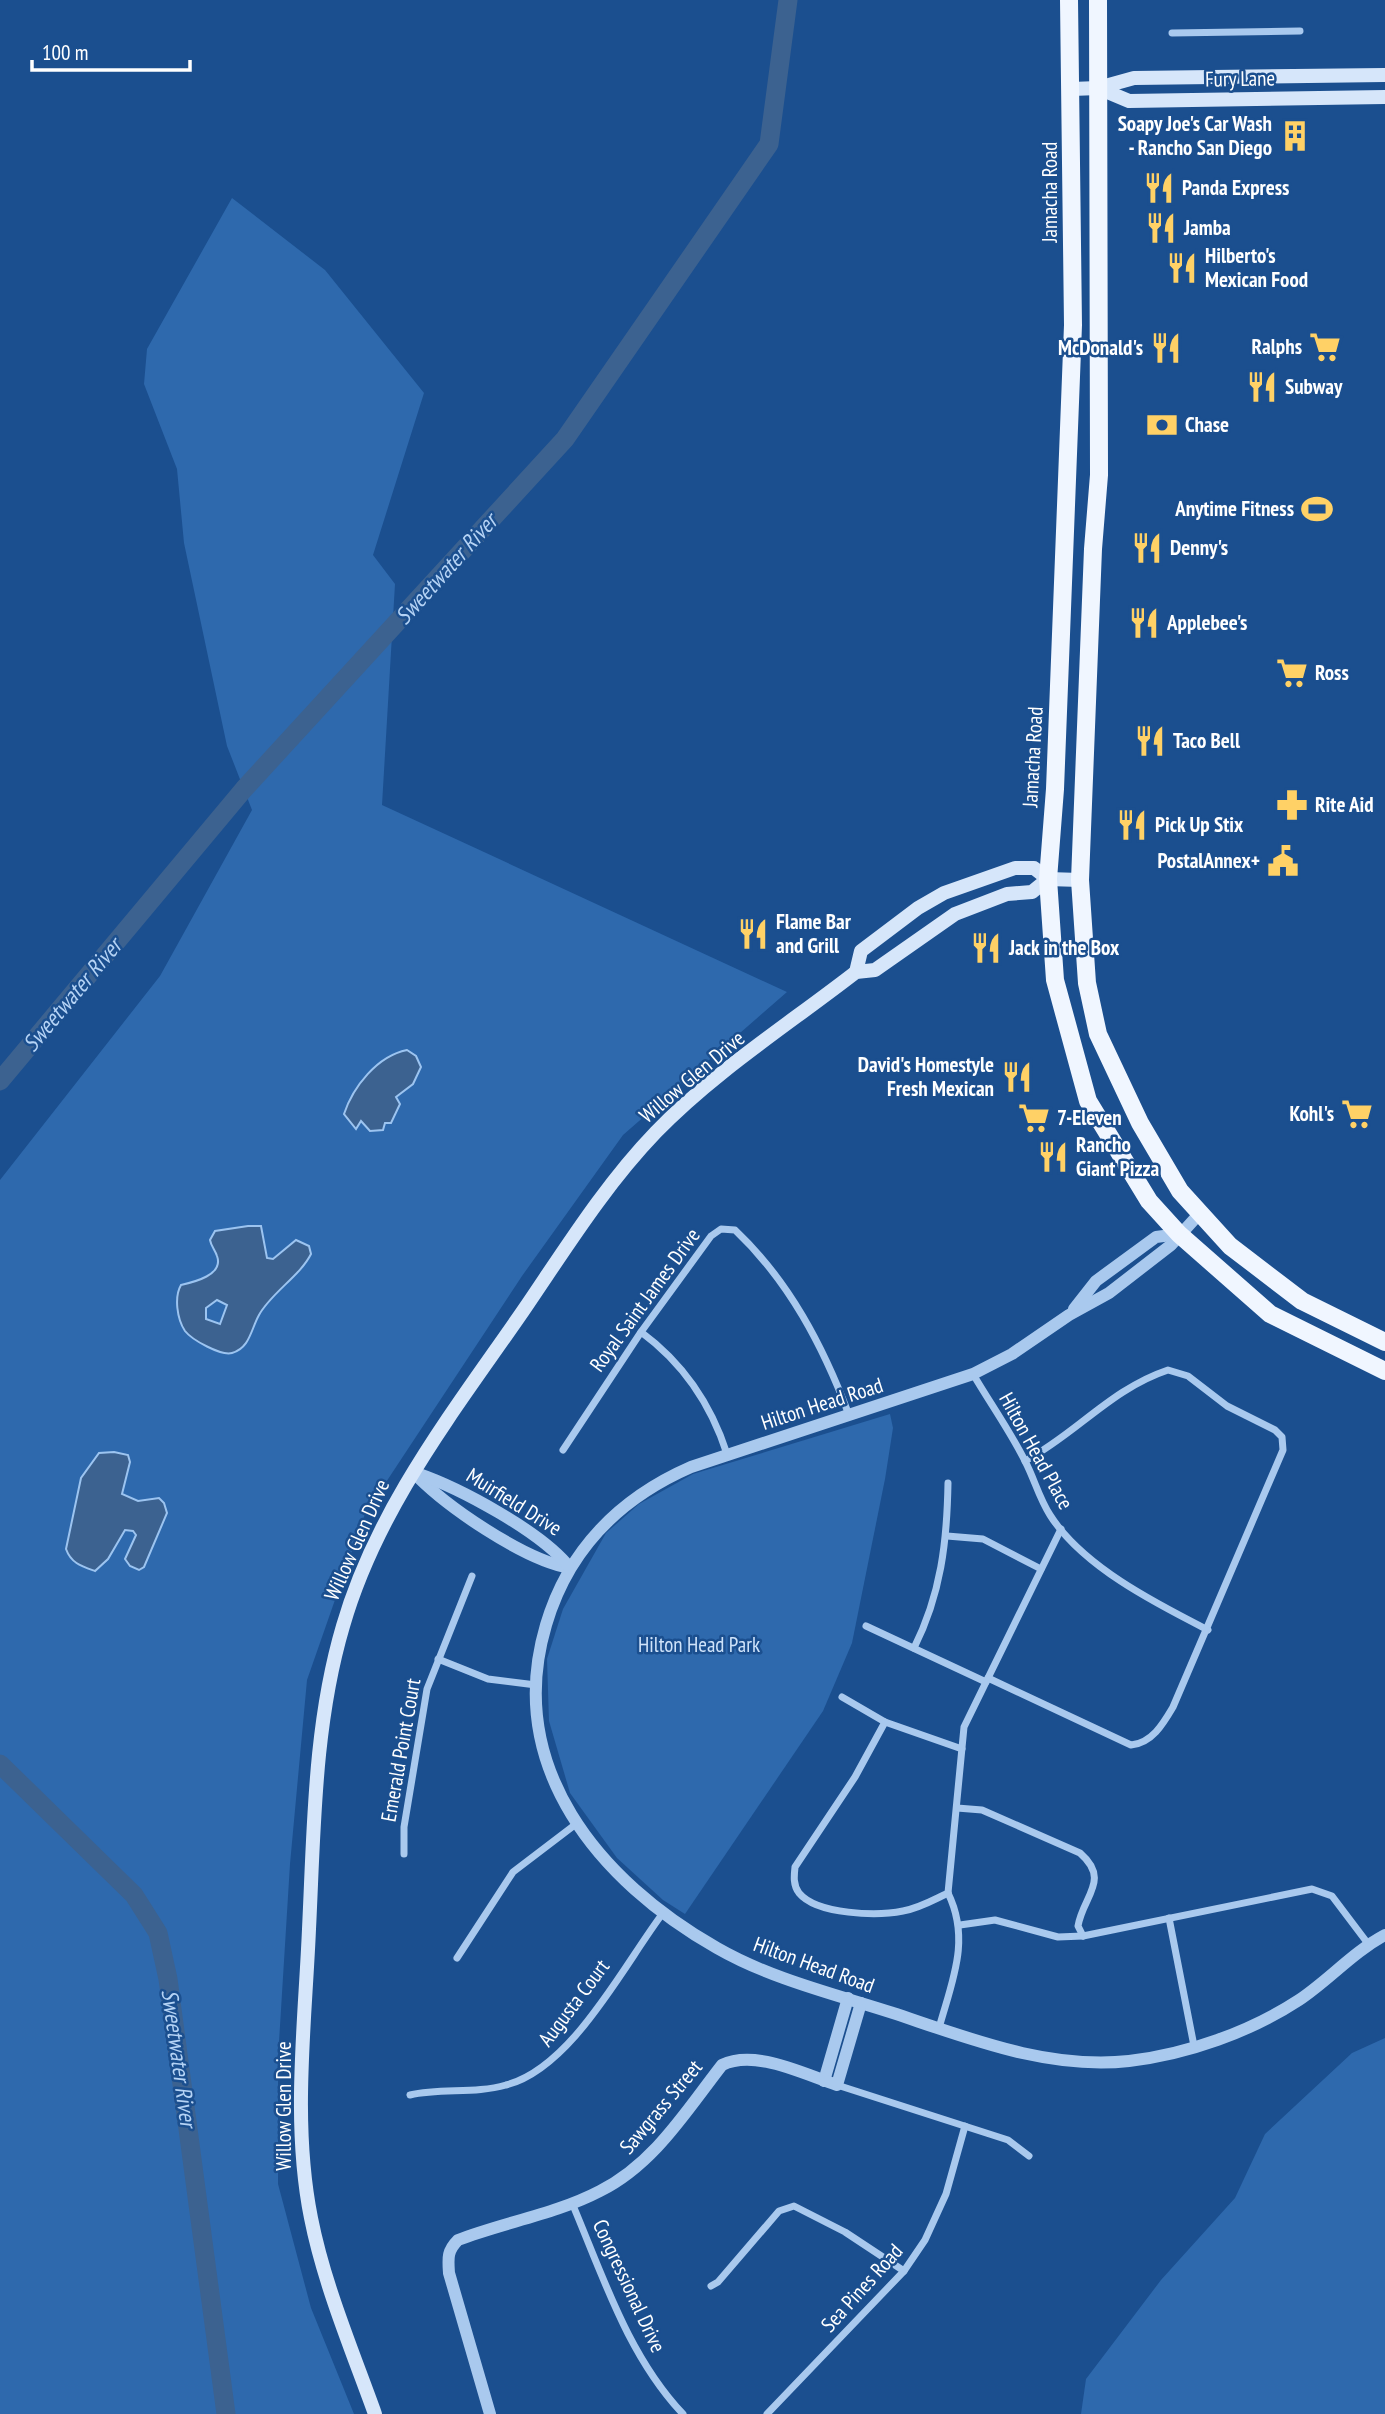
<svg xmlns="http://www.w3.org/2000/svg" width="1385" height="2414" font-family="'PT Sans Narrow',sans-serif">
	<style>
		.green { fill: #2e69ad }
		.water { fill: #3c6290; stroke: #9cc4f0; stroke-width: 2; fill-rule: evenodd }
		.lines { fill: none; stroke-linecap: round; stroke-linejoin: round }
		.river { stroke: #3c6290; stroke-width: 19 }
		.minor { stroke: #a9c9ee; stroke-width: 7 }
		.tertiary { stroke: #a9c9ee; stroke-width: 12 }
		.secondary { stroke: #d6e6fa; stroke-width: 14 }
		.primary { stroke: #f0f6ff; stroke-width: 18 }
		.labels { text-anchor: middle; stroke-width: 5; stroke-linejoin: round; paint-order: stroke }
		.street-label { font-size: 21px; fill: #fff; stroke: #1b4f8f }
		.poi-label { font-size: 21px; font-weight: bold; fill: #fff; stroke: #1b4f8f; text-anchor: start }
		.park-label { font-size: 21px; fill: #cfe3fa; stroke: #1b4f8f }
		.water-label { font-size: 23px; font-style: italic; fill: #b5d3f5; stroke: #1b4f8f }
	</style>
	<rect width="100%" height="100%" fill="#1b4f8f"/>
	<g class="green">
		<polygon points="232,198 325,270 424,393 373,555 395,584 382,805 787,992 623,1135 522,1276 365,1514 307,1680 290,1864 278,2058 278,2184 311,2308 354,2414 0,2414 0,1180 160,976 252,810 227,746 184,543 177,469 144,384 147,349"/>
		<polygon points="890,1414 893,1428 885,1479 852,1643 823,1711 685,1914 663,1900 617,1858 570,1793 549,1721 547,1659 563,1609 606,1533 639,1504 693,1474"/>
		<polygon points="1385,2038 1385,2414 1081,2414 1086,2379 1161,2280 1235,2198 1265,2134 1352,2053"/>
	</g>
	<g class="water">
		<path d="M 407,1050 L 416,1056 L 421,1067 L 413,1084 L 396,1097 L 400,1104 L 391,1123 L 385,1123 L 383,1130 L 370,1131 L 361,1121 L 356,1129 L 344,1114 C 353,1087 377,1056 407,1050 Z"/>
		<path d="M 248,1226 L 261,1226 L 267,1258 L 273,1259 L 296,1240 L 309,1246 L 311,1254 C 300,1276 271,1293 259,1315 C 251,1329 250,1348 232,1353 C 221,1356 192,1340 185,1331 C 177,1319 174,1297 181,1285 C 194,1282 224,1275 217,1256 C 215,1250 211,1246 210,1240 L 215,1231 ZM 217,1300 L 227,1305 L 220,1324 L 206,1319 L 206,1308 Z"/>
		<path d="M 114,1452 L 128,1455 L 130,1462 L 122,1494 L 138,1501 L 159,1498 L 164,1503 L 167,1513 L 144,1567 L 139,1570 L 130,1566 L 125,1559 L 136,1535 L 133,1531 L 125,1530 L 108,1559 L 95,1571 C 81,1566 71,1563 66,1549 L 81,1478 L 99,1453 Z"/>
	</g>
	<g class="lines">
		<g class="river">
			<polyline points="0,1081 244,789 565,439 769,144 788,0"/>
			<polyline points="0,1764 134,1895 158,1933 168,1979 226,2414"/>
		</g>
		<g class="minor">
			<polyline points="1172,33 1300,31"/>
			<path d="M 641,1332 C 683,1363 711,1404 727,1454"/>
			<path d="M 973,1374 C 990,1403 1010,1431 1025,1461 C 1034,1478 1039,1498 1050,1515 C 1082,1566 1155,1603 1208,1630"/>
			<path d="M 563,1450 L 641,1332 L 711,1236 L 721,1229 L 735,1230 C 789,1281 823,1346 849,1415"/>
			<polyline points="947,1536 983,1539 1041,1569"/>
			<polyline points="866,1626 986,1682"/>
			<path d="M 914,1648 C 941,1594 947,1542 948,1483"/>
			<polyline points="438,1659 488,1679 536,1685"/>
			<path d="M 988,1678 L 1131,1745 C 1152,1743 1163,1724 1173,1707 L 1283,1450 L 1282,1437 L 1275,1430 L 1227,1406 L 1188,1376 L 1168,1370 C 1111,1389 1076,1434 1025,1461"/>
			<polyline points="842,1697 885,1722 962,1749"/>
			<path d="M 885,1722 L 855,1777 L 795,1867 C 794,1876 793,1885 799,1893 C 817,1915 878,1916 903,1911 C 920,1908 933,1900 948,1893"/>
			<path d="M 957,1808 L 982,1810 L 1080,1853 C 1111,1880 1083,1896 1078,1926 L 1083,1936"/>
			<polyline points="404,1854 404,1827 427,1689 472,1576"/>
			<polyline points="948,1893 964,1727 1061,1529"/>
			<polyline points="1169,1918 1194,2046"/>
			<polyline points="960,1925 995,1920 1058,1937 1083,1936 1312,1889 1332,1896 1369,1945"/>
			<polyline points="457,1958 513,1872 576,1824"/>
			<path d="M 939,2028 C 952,1981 971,1940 948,1893"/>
			<polyline points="837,2085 1008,2140 1029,2156"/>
			<path d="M 410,2095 C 442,2088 475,2094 506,2085 C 572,2068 623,1966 663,1913"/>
			<path d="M 572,2203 C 603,2276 628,2356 683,2414"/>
			<polyline points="711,2286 718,2282 779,2211 794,2206 845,2232 904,2271"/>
			<polyline points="767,2414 904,2271 925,2240 946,2194 965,2126"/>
		</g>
		<g class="tertiary">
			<path d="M 1200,1213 L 1171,1245 L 1109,1293 L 1069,1315 L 1012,1354 L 973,1374 L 691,1467 C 620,1498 568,1550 546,1625 C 504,1767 599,1881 717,1948 C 771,1979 834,1994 893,2013 C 968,2038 1048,2070 1129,2061 C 1188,2054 1250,2032 1299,2000 C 1329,1980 1353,1952 1385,1935"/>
			<polyline points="1074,1309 1096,1281 1156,1237 1179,1234"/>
			<path d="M 413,1472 C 445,1506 524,1560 570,1568"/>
			<path d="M 416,1473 C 460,1488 542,1532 570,1568"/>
			<polyline points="824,2081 848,1998"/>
			<path d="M 490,2414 L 449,2273 C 448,2258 447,2251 458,2240 C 505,2222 556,2214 600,2191 C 654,2164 686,2111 722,2065 C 755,2049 803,2074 837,2085 L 861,2003"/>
		</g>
		<g class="secondary">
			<polyline points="1098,88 1129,101 1385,97"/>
			<polyline points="1072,89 1098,88 1134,78 1385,75"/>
			<polyline points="856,972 861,951 918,908 944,893 1015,868 1034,868 1048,879"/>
			<path d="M 375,2414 C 352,2350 324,2284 311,2218 C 292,2123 305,2024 309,1929 C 314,1828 314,1724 343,1626 C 377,1508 454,1411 523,1311 C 564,1251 604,1186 656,1132 C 714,1072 789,1024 856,972 L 875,970 L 955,914 L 1007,894 L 1032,892 L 1048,879 L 1080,880"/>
		</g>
		<g class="primary">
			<polyline points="1069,0 1073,325 1055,789 1048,879 1055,980 1088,1101 1149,1201 1179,1234 1270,1314 1385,1371"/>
			<polyline points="1098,0 1099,475 1093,549 1080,880 1087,983 1098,1034 1140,1123 1180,1191 1230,1246 1302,1301 1385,1342"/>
		</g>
	</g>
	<defs>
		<symbol id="building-bare" viewBox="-9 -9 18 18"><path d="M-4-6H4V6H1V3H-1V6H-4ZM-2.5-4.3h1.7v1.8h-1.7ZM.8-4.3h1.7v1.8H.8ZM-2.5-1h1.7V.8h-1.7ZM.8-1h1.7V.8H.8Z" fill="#ffd166" stroke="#1b4f8f" stroke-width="2.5" paint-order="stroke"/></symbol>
		<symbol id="restaurant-bare" viewBox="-9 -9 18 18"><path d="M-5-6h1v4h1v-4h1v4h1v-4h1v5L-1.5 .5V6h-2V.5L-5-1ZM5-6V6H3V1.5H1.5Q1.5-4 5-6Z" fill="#ffd166" stroke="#1b4f8f" stroke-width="2.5" paint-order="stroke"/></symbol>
		<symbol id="supermarket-bare" viewBox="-9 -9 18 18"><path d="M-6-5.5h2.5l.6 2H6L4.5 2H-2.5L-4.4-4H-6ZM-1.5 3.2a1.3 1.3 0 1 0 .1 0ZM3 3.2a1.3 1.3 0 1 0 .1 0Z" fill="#ffd166" stroke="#1b4f8f" stroke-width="2.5" paint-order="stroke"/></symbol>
		<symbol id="bank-bare" viewBox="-9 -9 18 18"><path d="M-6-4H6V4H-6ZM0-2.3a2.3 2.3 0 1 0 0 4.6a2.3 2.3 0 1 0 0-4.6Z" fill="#ffd166" stroke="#1b4f8f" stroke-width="2.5" paint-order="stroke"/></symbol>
		<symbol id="stadium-bare" viewBox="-9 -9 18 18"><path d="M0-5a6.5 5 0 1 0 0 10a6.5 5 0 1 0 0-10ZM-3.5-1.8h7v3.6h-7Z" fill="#ffd166" stroke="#1b4f8f" stroke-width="2.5" paint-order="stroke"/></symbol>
		<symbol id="pharmacy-bare" viewBox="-9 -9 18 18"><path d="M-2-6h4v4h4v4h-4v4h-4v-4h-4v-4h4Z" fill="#ffd166" stroke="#1b4f8f" stroke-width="2.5" paint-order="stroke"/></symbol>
		<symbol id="civic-bare" viewBox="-9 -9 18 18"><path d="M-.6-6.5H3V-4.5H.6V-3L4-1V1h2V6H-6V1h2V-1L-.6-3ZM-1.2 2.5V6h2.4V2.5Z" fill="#ffd166" stroke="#1b4f8f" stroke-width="2.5" paint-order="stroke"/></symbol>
	</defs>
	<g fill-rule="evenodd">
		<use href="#building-bare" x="1273" y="114" width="44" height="44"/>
		<use href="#restaurant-bare" x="1137" y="166" width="44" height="44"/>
		<use href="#restaurant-bare" x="1139" y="206" width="44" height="44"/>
		<use href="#restaurant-bare" x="1160" y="246" width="44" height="44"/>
		<use href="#supermarket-bare" x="1303" y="325" width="44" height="44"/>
		<use href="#restaurant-bare" x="1144" y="326" width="44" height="44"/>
		<use href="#restaurant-bare" x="1240" y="365" width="44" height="44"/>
		<use href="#bank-bare" x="1140" y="403" width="44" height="44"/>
		<use href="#stadium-bare" x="1295" y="487" width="44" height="44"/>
		<use href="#restaurant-bare" x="1125" y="526" width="44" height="44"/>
		<use href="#restaurant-bare" x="1122" y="601" width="44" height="44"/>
		<use href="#supermarket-bare" x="1270" y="651" width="44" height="44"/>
		<use href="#restaurant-bare" x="1128" y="719" width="44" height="44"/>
		<use href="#pharmacy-bare" x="1270" y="783" width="44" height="44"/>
		<use href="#restaurant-bare" x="1110" y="803" width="44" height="44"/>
		<use href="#civic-bare" x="1261" y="839" width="44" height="44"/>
		<use href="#restaurant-bare" x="731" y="912" width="44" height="44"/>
		<use href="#restaurant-bare" x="964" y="926" width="44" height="44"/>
		<use href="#restaurant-bare" x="995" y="1055" width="44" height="44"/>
		<use href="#supermarket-bare" x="1335" y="1092" width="44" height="44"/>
		<use href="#supermarket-bare" x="1012" y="1096" width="44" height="44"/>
		<use href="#restaurant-bare" x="1031" y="1135" width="44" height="44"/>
	</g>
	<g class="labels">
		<g class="street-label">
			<text transform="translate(1240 79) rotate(-1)" y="7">Fury Lane</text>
			<text transform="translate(1050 192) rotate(-90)" y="7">Jamacha Road</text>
			<text transform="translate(1033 757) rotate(-87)" y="7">Jamacha Road</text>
			<text transform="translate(692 1077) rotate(-40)" y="7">Willow Glen Drive</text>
			<text transform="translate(645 1300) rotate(-54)" y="7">Royal Saint James Drive</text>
			<text transform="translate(822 1404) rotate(-18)" y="7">Hilton Head Road</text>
			<text transform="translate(1036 1451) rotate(61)" y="7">Hilton Head Place</text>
			<text transform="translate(514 1502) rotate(32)" y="7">Muirfield Drive</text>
			<text transform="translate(357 1540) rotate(-66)" y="7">Willow Glen Drive</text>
			<text transform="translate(401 1750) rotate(-80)" y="7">Emerald Point Court</text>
			<text transform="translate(814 1965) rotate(20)" y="7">Hilton Head Road</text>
			<text transform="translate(574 2003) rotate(-53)" y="7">Augusta Court</text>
			<text transform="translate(284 2106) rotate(-90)" y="7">Willow Glen Drive</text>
			<text transform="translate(661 2107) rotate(-50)" y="7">Sawgrass Street</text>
			<text transform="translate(629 2286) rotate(65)" y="7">Congressional Drive</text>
			<text transform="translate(862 2288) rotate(-48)" y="7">Sea Pines Road</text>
		</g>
		<g class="poi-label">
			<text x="1272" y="131" text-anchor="end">Soapy Joe's Car Wash<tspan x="1272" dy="24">- Rancho San Diego</tspan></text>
			<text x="1182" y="195">Panda Express</text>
			<text x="1184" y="235">Jamba</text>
			<text x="1205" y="263">Hilberto's<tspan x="1205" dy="24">Mexican Food</tspan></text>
			<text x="1302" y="354" text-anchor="end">Ralphs</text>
			<text x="1143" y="355" text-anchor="end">McDonald's</text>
			<text x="1285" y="394">Subway</text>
			<text x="1185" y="432">Chase</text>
			<text x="1294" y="516" text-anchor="end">Anytime Fitness</text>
			<text x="1170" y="555">Denny's</text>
			<text x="1167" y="630">Applebee's</text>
			<text x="1315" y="680">Ross</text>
			<text x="1173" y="748">Taco Bell</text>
			<text x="1315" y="812">Rite Aid</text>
			<text x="1155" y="832">Pick Up Stix</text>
			<text x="1260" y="868" text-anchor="end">PostalAnnex+</text>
			<text x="776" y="929">Flame Bar<tspan x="776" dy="24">and Grill</tspan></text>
			<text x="1009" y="955">Jack in the Box</text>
			<text x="994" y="1072" text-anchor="end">David's Homestyle<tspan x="994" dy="24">Fresh Mexican</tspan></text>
			<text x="1334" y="1121" text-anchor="end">Kohl's</text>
			<text x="1057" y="1125">7-Eleven</text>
			<text x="1076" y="1152">Rancho<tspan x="1076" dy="24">Giant Pizza</tspan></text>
		</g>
		<g class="park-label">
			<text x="699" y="1652">Hilton Head Park</text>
		</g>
		<g class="water-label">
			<text transform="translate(446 569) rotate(-48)" y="8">Sweetwater River</text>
			<text transform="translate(72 995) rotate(-50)" y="8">Sweetwater River</text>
			<text transform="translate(179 2058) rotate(82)" y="8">Sweetwater River</text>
		</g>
	</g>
	<path d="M32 60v10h158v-10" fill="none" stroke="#ffffff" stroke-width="3.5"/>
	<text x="42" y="60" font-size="21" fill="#ffffff" stroke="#1b4f8f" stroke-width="5" paint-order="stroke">100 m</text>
</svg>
